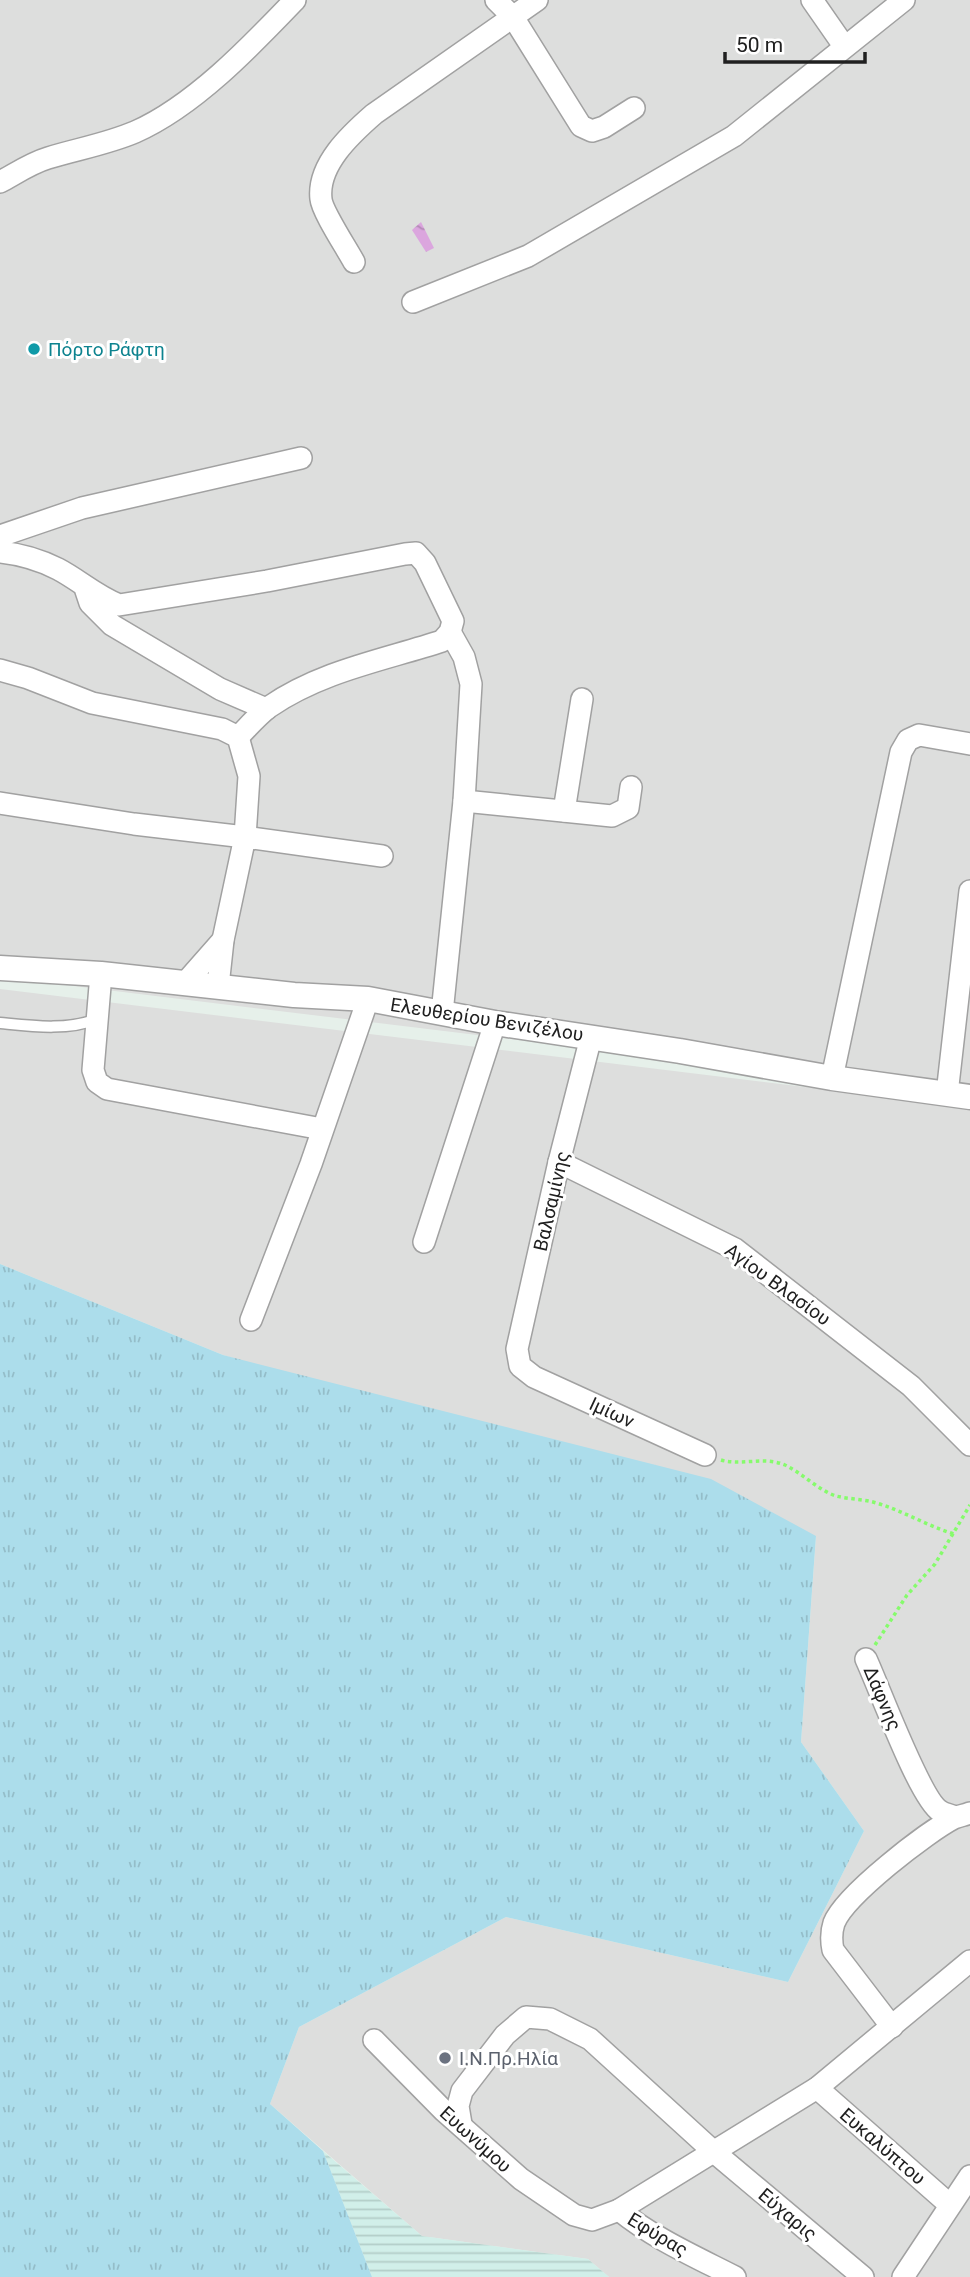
<svg xmlns="http://www.w3.org/2000/svg" width="970" height="2277" font-family="Roboto,sans-serif">
	<style>
		.residential { fill: #dddedd }
		.farmland { fill: url(#farmland-rules) }
		.grass { fill: url(#grass-tufts) }
		.water { fill: url(#water-ripples) }
		.lines { fill: none; stroke-linecap: round; stroke-linejoin: round }
		.service-casing { stroke: #a1a1a1; stroke-width: 13 }
		.minor-casing { stroke: #a1a1a1; stroke-width: 24 }
		.tertiary-casing { stroke: #a1a1a1; stroke-width: 27 }
		.path { stroke: #86fb6c; stroke-width: 3.5; stroke-dasharray: 3.5 3.5; stroke-linecap: butt }
		.service { stroke: #fff; stroke-width: 10 }
		.minor { stroke: #fff; stroke-width: 21 }
		.tertiary { stroke: #fff; stroke-width: 24 }
		.culture-dot { fill: #0f9aa8; stroke: #fff; stroke-width: 2.5 }
		.worship-dot { fill: #6b7280; stroke: #fff; stroke-width: 2.5 }
		.labels { text-anchor: middle; stroke-width: 6; stroke-linejoin: round; paint-order: stroke }
		.culture-label { font-size: 19px; fill: #0d838f; stroke: #fff; text-anchor: start }
		.street-label { font-size: 19px; fill: #202020; stroke: #fff }
		.worship-label { font-size: 19px; fill: #5b616d; stroke: #fff; text-anchor: start }
	</style>
	<defs>
		<pattern id="farmland-rules" width="6" height="5" patternUnits="userSpaceOnUse" patternTransform="scale(1.75)"><rect width="6" height="5" fill="#d1efe9"/><path d="M0 2.5h6" fill="none" stroke="#b3cdc8"/></pattern>
		<pattern id="grass-tufts" width="24" height="20" patternUnits="userSpaceOnUse" patternTransform="scale(1.75)"><rect width="24" height="20" fill="#acddeb"/><path d="M3 7l-1-3M5 7V3M7 7l1-3M15 17l-1-3M17 17v-4M19 17l1-3" fill="none" stroke="#94bdc9"/></pattern>
		<pattern id="water-ripples" width="26" height="14" patternUnits="userSpaceOnUse" patternTransform="scale(1.75)"><rect width="26" height="14" fill="#dba6de"/><path d="M2 4q2-2 4 0t4 0M15 11q2-2 4 0t4 0" fill="none" stroke="#b187b4"/></pattern>
	</defs>
	<rect width="100%" height="100%" fill="#e6f0ea"/>
	<g class="residential">
		<polygon points="0,0 970,0 970,1095 0,977"/>
		<polygon points="0,989 970,1107 970,2277 609,2277 588,2259 422,2236 270,2104 299,2027 506,1917 788,1982 864,1831 801,1742 816,1537 223,1355 0,1264"/>
	</g>
	<polygon class="farmland" points="323,2151 422,2236 588,2259 609,2277 372,2277"/>
	<polygon class="grass" points="0,1264 223,1355 711,1479 816,1536 801,1742 864,1831 788,1982 506,1917 299,2027 270,2104 323,2151 372,2277 0,2277"/>
	<polygon class="water" points="421,222 434,248 426,252 412,230"/>
	<g class="lines">
		<defs>
			<path id="service" d="M 0,1023 C 31,1026 67,1031 97,1019"/>
			<g id="minor">
				<polyline points="496,0 513,17 581,126 592,131 604,127 634,108"/>
				<polyline points="812,0 844,46"/>
				<path d="M 0,182 C 15,174 31,163 48,158 C 77,149 107,144 135,132 C 194,106 251,46 295,0"/>
				<path d="M 354,262 C 347,249 322,211 321,199 C 317,165 351,134 374,114 L 537,0"/>
				<polyline points="413,302 528,256 734,136 904,0"/>
				<polyline points="0,536 82,508 301,458"/>
				<path d="M 0,552 C 19,554 40,560 58,569 C 79,580 96,596 119,605 L 267,581 L 405,554 L 416,553 L 425,563 L 453,621 L 450,632 L 442,641 C 384,660 321,671 269,707 C 258,715 248,727 238,737"/>
				<polyline points="86,591 90,603 112,625 220,689 266,709"/>
				<polyline points="0,670 28,678 92,703 222,729 238,737 249,776 245,837 134,824 0,803"/>
				<polyline points="464,801 612,816 628,808 631,787"/>
				<polyline points="564,811 582,699"/>
				<polyline points="101,974 93,1070 97,1082 107,1089 322,1129"/>
				<polyline points="186,982 223,940"/>
				<polyline points="218,986 223,940 245,837 382,856"/>
				<polyline points="442,1013 464,801 471,684 464,657 450,632"/>
				<polyline points="591,1037 559,1162 517,1349 520,1366 534,1377 705,1455"/>
				<polyline points="832,1078 901,752 908,740 919,735 970,744"/>
				<polyline points="947,1094 970,891"/>
				<polyline points="559,1162 735,1249 911,1386 970,1445"/>
				<polyline points="424,1242 495,1023"/>
				<polyline points="251,1320 311,1164 368,999"/>
				<path d="M 866,1659 C 879,1687 920,1799 940,1811 C 944,1814 951,1815 955,1817"/>
				<path d="M 892,2027 L 833,1950 C 831,1940 831,1932 834,1923 C 845,1895 927,1832 954,1818 C 959,1816 965,1815 970,1813"/>
				<polyline points="374,2040 444,2111 521,2179 574,2215 592,2220 619,2210 817,2088 970,1961"/>
				<polyline points="817,2088 950,2205"/>
				<polyline points="461,2124 458,2106 462,2091 505,2035 526,2017 550,2019 590,2039 714,2152 863,2277"/>
				<path d="M 619,2210 C 653,2238 696,2257 735,2277"/>
				<polyline points="903,2277 970,2176"/>
			</g>
			<polyline id="tertiary" points="0,968 101,974 294,995 368,999 495,1023 680,1051 832,1078 970,1097"/>
		</defs>
		<use href="#service" class="service-casing"/>
		<use href="#minor" class="minor-casing"/>
		<use href="#tertiary" class="tertiary-casing"/>
		<g class="path">
			<path d="M 721,1460 C 742,1466 763,1456 785,1465 C 802,1473 818,1490 836,1496 C 848,1499 861,1499 873,1502 C 902,1510 925,1525 954,1534"/>
			<polyline points="875,1645 907,1595 935,1564 970,1505"/>
		</g>
		<use href="#service" class="service"/>
		<use href="#minor" class="minor"/>
		<use href="#tertiary" class="tertiary"/>
	</g>
	<circle class="culture-dot" cx="34" cy="349" r="7"/>
	<circle class="worship-dot" cx="445" cy="2058" r="7"/>
	<g class="labels">
		<g class="culture-label">
			<text x="48" y="356">Πόρτο Ράφτη</text>
		</g>
		<g class="street-label">
			<text transform="translate(487 1019) rotate(9)" y="7">Ελευθερίου Βενιζέλου</text>
			<text transform="translate(551 1201) rotate(-77)" y="7">Βαλσαμίνης</text>
			<text transform="translate(778 1284) rotate(36)" y="7">Αγίου Βλασίου</text>
			<text transform="translate(612 1412) rotate(25)" y="7">Ιμίων</text>
			<text transform="translate(883 1698) rotate(67)" y="7">Δάφνης</text>
			<text transform="translate(476 2139) rotate(42)" y="7">Ευωνύμου</text>
			<text transform="translate(883 2146) rotate(41)" y="7">Ευκαλύπτου</text>
			<text transform="translate(788 2214) rotate(40)" y="7">Εύχαρις</text>
			<text transform="translate(658 2234) rotate(31)" y="7">Εφύρας</text>
		</g>
		<g class="worship-label">
			<text x="459" y="2065">Ι.Ν.Πρ.Ηλία</text>
		</g>
	</g>
	<path d="M725 52v10h140v-10" fill="none" stroke="#202020" stroke-width="3.5"/>
	<text x="736" y="52" font-size="21" fill="#202020" stroke="#ffffff" stroke-width="5" paint-order="stroke">50 m</text>
</svg>
